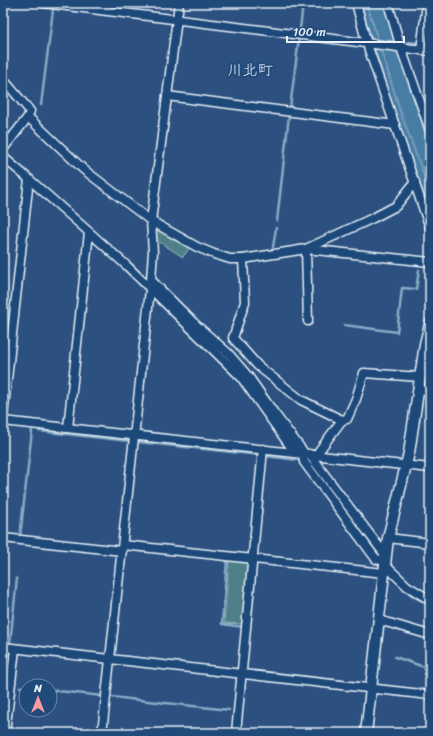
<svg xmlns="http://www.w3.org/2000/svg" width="433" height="736" font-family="Sriracha,'Klee One',sans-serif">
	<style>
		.green { fill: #508089; stroke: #9cb8c0 }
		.water { fill: #467ca3; stroke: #87abc5 }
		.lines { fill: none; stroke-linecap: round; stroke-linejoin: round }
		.stream { stroke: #87abc5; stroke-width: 2.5 }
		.minor-casing { stroke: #e8f1f8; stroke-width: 11 }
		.tertiary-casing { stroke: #e8f1f8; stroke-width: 13 }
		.minor { stroke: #1f4a7a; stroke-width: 8 }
		.tertiary { stroke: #1f4a7a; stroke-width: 10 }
		.labels { text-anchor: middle; stroke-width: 4; stroke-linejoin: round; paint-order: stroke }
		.quarter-label { font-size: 15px; fill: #e8f1f8; stroke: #1f4a7a }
	</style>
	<rect width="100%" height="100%" fill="#2c5180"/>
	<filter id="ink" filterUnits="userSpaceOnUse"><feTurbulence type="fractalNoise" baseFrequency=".025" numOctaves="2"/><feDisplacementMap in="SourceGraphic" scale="8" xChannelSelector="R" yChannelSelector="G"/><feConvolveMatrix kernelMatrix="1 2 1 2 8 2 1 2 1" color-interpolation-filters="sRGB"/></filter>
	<g filter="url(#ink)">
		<g class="green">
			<polygon points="160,229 190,247 183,257 156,240 155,232"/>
			<polygon points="229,559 247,561 249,563 243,624 224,623"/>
		</g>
		<g class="water">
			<polygon points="361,3 366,3 401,116 430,193 430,211 397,121"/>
			<polygon points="367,3 383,3 430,149 430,190 402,115"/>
		</g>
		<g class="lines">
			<g class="stream">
				<polyline points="300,30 303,3"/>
				<polyline points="408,42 418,43"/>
				<polyline points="425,44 430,45"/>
				<polyline points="41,105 53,10"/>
				<polyline points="290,108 299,38"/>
				<polyline points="277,221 289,115"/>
				<polyline points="273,247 276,228"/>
				<polyline points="344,325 397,332 402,288 416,289 419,270"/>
				<polyline points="39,431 129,441"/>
				<polyline points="138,442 260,455"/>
				<polyline points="265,456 298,460"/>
				<polyline points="308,460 319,476"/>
				<polyline points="20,537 32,431"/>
				<polyline points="225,559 227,560 222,624 243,627"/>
				<polyline points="405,589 414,597 430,605"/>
				<polyline points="10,643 17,578"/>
				<polyline points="395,657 430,669"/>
				<polyline points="3,685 7,686"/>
				<polyline points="20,687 26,687"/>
				<polyline points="50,690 102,696"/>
				<polyline points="112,697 229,710"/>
			</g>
			<defs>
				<g id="minor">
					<polyline points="43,3 430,51"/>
					<polyline points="356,3 367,44 430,228"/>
					<polyline points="388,3 401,48 430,130"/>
					<polyline points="421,50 427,3"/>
					<polyline points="3,79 30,111 28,117 83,169 151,221 197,247 214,254 230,259 243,259 306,249 430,262"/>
					<polyline points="167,96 395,125"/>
					<polyline points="3,149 28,117"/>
					<polyline points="3,157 29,179 3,416"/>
					<polyline points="29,179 89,232"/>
					<polyline points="243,259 245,302 233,338 258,366 301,400 342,420 347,419 356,399 364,373 420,377"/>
					<polyline points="151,280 194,323 228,353 248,376 274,413 305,454"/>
					<polyline points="308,321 306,249 373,218 396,206 415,182"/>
					<polyline points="419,388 430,392"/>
					<polyline points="3,421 430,468"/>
					<polyline points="68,428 89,232 126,265 241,377 295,453"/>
					<polyline points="303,454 304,462 376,559 386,561"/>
					<polyline points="309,454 386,556"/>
					<polyline points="316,455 342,420"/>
					<polyline points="3,538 122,551"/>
					<polyline points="388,538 430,543"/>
					<polyline points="123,545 384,573"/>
					<polyline points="385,565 407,586 430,600"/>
					<polyline points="379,620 430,635"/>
					<polyline points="3,647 430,695"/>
					<polyline points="5,733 15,649"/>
					<polyline points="102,733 151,280 153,252 151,221 179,3"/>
					<polyline points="236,733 263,449"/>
				</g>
				<polyline id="tertiary" points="366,733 388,538 409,453 425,344 430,324"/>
			</defs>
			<use href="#minor" class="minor-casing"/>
			<use href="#tertiary" class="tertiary-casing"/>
			<use href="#minor" class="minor"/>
			<use href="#tertiary" class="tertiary"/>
		</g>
	</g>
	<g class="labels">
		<g class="quarter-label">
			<text x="250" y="75">川北町</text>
		</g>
	</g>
	<rect width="433" height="736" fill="none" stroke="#1f4a7a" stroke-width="16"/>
	<rect x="8" y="8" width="417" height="720" fill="none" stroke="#e8f1f8" stroke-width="1.5" filter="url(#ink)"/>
	<g transform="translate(38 698)"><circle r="19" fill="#1f4a7a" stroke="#6f8dac"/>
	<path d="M0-3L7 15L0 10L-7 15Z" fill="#ff9aa2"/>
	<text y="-6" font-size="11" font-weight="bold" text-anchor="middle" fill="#e8f1f8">N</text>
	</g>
	<path d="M287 36v6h117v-6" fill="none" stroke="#e8f1f8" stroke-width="2"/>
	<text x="293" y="36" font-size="12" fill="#e8f1f8" stroke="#1f4a7a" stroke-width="3" paint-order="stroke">100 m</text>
</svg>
